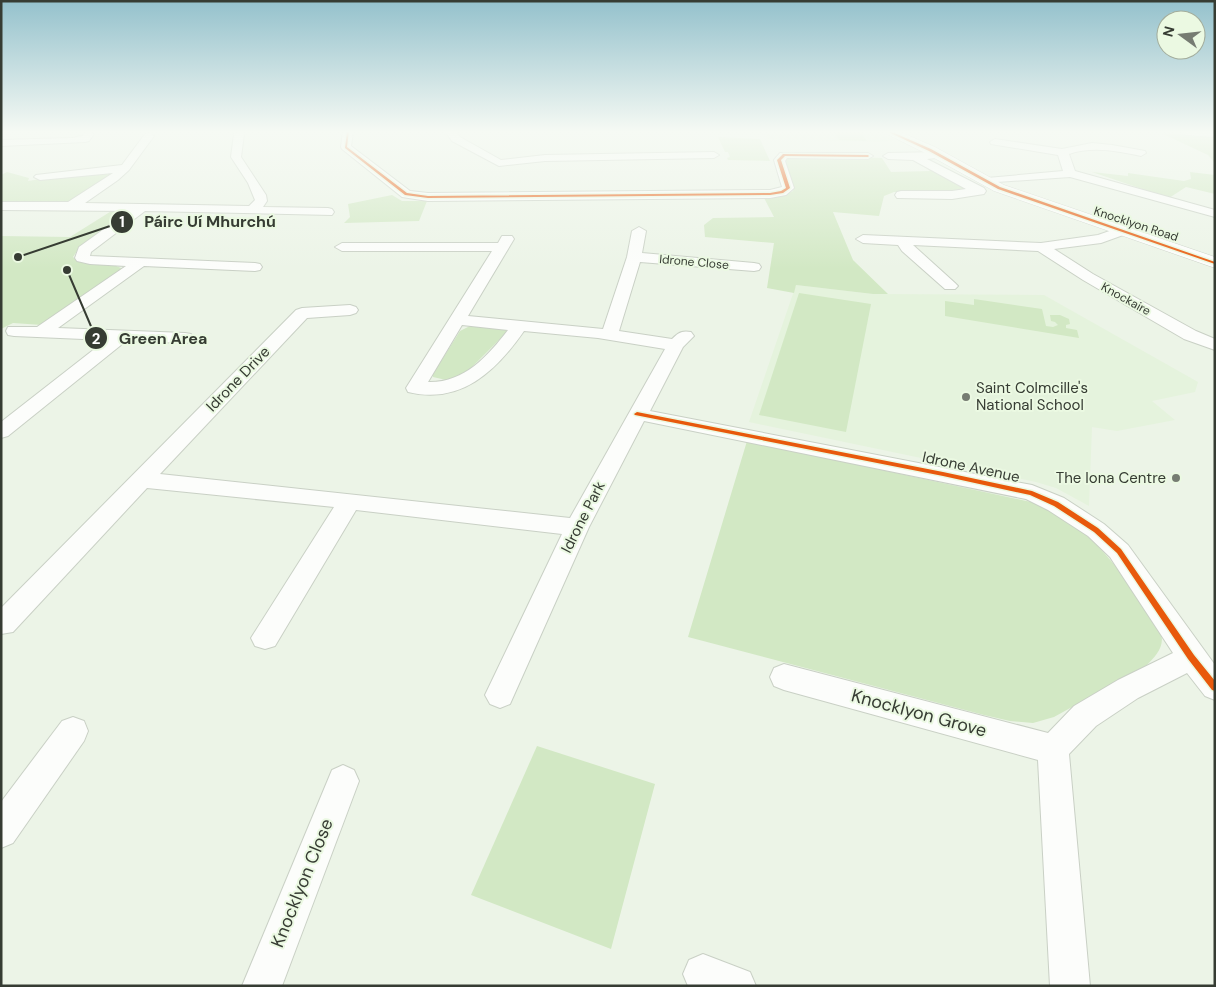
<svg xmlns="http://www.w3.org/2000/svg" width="1216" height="987" font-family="'DM Sans',sans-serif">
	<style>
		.built { fill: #e5f3dd }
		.green { fill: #d2e8c4 }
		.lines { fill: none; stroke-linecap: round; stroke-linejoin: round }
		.minor-casing { stroke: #c9d0c5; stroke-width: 2 }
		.tertiary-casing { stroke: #c9d0c5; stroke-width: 1 }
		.minor { fill: #fcfdfb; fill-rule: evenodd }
		.tertiary { fill: #fcfdfb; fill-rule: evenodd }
		.cycleway-casing { stroke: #ebf9e2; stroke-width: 3 }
		.cycleway { fill: #e8590c; fill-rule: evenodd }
		.poi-dot { fill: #767c72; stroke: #ebf9e2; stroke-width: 2 }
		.labels { text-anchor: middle; stroke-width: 4; stroke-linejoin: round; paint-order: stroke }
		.far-street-label { font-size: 12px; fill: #363c33; stroke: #ebf9e2 }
		.street-label { font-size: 15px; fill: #363c33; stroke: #ebf9e2 }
		.poi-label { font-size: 15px; fill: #363c33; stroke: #ebf9e2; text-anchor: start }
		.near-street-label { font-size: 18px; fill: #363c33; stroke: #ebf9e2 }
		.leader { fill: none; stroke: #363c33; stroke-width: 2 }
		.callout-dot { fill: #363c33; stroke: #ebf9e2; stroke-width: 2 }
		.mark-label { font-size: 15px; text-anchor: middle; font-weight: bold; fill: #fff }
		.callout-label { font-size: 16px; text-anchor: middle; font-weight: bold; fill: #363c33; stroke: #ebf9e2; stroke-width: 4; stroke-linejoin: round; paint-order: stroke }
	</style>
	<rect width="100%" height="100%" fill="#ecf4e7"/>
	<g class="built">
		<polygon points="788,131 872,131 896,140 879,142 767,139 766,134"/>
		<polygon points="796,285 873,294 1044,295 1198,382 1195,392 1152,401 1175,420 1117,431 1092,427 1089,506 1056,488 1036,482 749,422"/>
	</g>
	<g class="green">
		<polygon points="834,131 860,131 867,141 839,140"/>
		<polygon points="1161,133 1215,136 1215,163 1208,155"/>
		<polygon points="718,137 760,139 770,161 728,160 727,158 730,157 728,152 725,152"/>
		<polygon points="796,155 882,158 891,172 930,171 923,164 969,189 934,193 894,192 884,196 879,216 833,212 853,260 888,294 873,294 796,285 794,293 767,288 774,243 705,237 704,225 713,218 774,217 763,196 787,194 793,191 794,188 784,159 785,157"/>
		<polygon points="7,172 29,178 28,181 53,177 112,174 111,176 70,201 1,203 1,175"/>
		<polygon points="1092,172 1128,176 1128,173 1184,181 1191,179 1190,172 1215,175 1215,194 1186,187 1169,198"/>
		<polygon points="392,195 402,201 427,201 419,221 344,223 350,217 348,204"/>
		<polygon points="113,210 128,211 129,213 77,251 73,257 79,262 116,266 121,268 120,273 42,325 13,323 1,329 1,236 70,237"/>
		<polygon points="799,293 871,304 846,432 759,415"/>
		<polygon points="974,299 1042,309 1046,326 1053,327 1058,325 1055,322 1051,321 1050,315 1060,315 1069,319 1070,324 1066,325 1066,328 1077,330 1079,338 945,316 945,301 974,305"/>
		<polygon points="470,326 506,329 507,332 464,375 446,380 433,377 433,374 460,331"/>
		<path d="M 747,441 L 1031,502 C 1084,524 1106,552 1139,597 C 1146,607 1158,620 1161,633 C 1165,647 1155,657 1146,666 L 1054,717 L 1033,723 L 1010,721 L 984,715 L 688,637 Z"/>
		<polygon points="537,746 655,784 611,949 471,895"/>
	</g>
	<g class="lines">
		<defs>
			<g id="minor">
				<polygon points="88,131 94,134 89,141 85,142 1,146 1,140 72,138 82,136"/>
				<polygon points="240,131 244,134 241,157 266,195 267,201 263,207 328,208 332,209 334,212 332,215 145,211 91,252 90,256 255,263 260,264 262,267 260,270 255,271 144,266 58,328 185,333 191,334 194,338 191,342 185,343 126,341 8,436 1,438 1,422 106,340 14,336 8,335 6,331 8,327 37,327 126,266 90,264 77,261 75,258 79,247 129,211 1,210 1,202 68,202 113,173 40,180 34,177 36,175 122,165 145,134 149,133 154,136 129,170 118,180 85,203 249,206 255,200 248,183 231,157 234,134"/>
				<polygon points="343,131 353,131 351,146 410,191 428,193 770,190 782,187 774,160 780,153 868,153 873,156 868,159 787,158 785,161 794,188 786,195 770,198 428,201 402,197 342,149 341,147"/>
				<polygon points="445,131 455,131 460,137 501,160 545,155 714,152 719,155 714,158 545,161 499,166 452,141"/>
				<path d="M 995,139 L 1062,149 L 1092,143 L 1112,145 L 1145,151 L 1146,153 L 1141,156 C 1118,151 1092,146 1069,154 L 1075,171 L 1215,210 L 1215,217 L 1070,177 L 983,183 L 981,181 L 987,178 L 1063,171 L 1058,155 L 991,144 L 990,142 Z"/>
				<polygon points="941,152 946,155 945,157 927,159 984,188 986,191 984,194 952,199 897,198 895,195 897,192 901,191 952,191 966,189 913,160 888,159 883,156 888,153"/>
				<path d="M 639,227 L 646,231 L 642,253 L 754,263 L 759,264 L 761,267 L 759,270 L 754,271 L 640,262 L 619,331 L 672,339 C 678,333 682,330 691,332 L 694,336 L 683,347 L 650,411 L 1032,485 L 1064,498 L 1104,524 L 1128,545 L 1215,665 L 1215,700 L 1205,696 L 1187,673 L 1138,698 L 1096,726 L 1069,754 L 1090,986 L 1050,986 L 1038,760 L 784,690 L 774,686 L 770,677 L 774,668 L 784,664 L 1048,733 L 1074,706 L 1118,680 L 1173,653 L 1110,557 L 1088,536 L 1048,510 L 1026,499 L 644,421 L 589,527 L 510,704 L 500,708 L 490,704 L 485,695 L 562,534 L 356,510 L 275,646 L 265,649 L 255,646 L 251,638 L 334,507 L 147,488 L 13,632 L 1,634 L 1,608 L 296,310 L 302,308 L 350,305 L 356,307 L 358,310 L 356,313 L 350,315 L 307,318 L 160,474 L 570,518 L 665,349 L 598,338 L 524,331 C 496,371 461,405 408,392 L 406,388 L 492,251 L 342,251 L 335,247 L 342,243 L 498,243 L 502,236 L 512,236 L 514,239 L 468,316 L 603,329 L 627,257 L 632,231 ZM 462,325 L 508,330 C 487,357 464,383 428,382 Z"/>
				<polygon points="1121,227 1126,228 1128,231 1126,234 1101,243 1054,249 1093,274 1196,331 1215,339 1215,350 1184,339 1083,280 1038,251 913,245 955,283 958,286 955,289 945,289 902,251 898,245 863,243 856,239 863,235 1041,243 1098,235"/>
				<polygon points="73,717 84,721 88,731 84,741 13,843 1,848 1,802 62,721"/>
				<polygon points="343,765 354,770 359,781 282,986 242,986 332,770"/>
				<polygon points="703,954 750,972 756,986 688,986 683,974 689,960"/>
			</g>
			<g id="tertiary">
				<polygon points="881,131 898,131 935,147 1004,185 1215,257 1215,268 994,191 925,153"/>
				<polygon points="1180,131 1215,131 1215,137 1186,135"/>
			</g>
		</defs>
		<use href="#minor" class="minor-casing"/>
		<use href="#tertiary" class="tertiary-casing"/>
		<use href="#minor" class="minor"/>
		<use href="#tertiary" class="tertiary"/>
		<defs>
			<g id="cycleway">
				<polygon points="347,131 349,131 347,147 407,193 428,196 770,193 781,191 786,188 777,160 783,154 868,155 869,156 868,157 785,156 781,160 790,188 783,193 770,195 428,198 405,195 345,148"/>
				<polygon points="886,131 890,131 931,149 1000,187 1215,262 1215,264 998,189 929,151"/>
				<polygon points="637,412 943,472 1032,491 1058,502 1098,528 1121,549 1194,655 1215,681 1215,691 1212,690 1188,659 1117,553 1094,532 1054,506 1030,495 943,476 635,415 634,414"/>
			</g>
		</defs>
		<use href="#cycleway" class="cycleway-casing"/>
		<use href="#cycleway" class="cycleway"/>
	</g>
	<linearGradient id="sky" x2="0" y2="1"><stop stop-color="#94c1cc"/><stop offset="0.49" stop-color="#f6faf4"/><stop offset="1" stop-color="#f6faf4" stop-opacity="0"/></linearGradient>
	<rect width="1216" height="269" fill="url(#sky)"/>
	<g class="poi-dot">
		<circle cx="966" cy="397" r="5"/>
		<circle cx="1176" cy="478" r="5"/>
	</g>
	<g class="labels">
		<g class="far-street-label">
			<text transform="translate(1136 224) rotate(18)" y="4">Knocklyon Road</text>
			<text transform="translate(694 262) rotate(5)" y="4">Idrone Close</text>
			<text transform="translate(1126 299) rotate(29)" y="4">Knockaire</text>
		</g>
		<g class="street-label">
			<text transform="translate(238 379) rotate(-46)" y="5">Idrone Drive</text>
			<text transform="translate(971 467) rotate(12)" y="5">Idrone Avenue</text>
			<text transform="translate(583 517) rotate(-63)" y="5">Idrone Park</text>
		</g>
		<g class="poi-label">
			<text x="976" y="393">Saint Colmcille's<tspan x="976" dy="17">National School</tspan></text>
			<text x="1166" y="483" text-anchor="end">The Iona Centre</text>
		</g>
		<g class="near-street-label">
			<text transform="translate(919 713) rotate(15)" y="6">Knocklyon Grove</text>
			<text transform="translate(302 883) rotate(-68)" y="6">Knocklyon Close</text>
		</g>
	</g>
	<path class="leader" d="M18 257L122 222M67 270L96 338"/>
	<g class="callout-dot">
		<circle cx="18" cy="257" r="5"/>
		<circle cx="67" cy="270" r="5"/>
		<circle cx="122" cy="222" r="12"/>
		<circle cx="96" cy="338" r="12"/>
	</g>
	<g class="mark-label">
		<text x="122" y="227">1</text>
		<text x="96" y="344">2</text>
	</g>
	<g class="callout-label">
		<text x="210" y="227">Páirc Uí Mhurchú</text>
		<text x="163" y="344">Green Area</text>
	</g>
	<rect width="1216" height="987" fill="none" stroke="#363c33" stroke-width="5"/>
	<g transform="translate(1181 35) rotate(285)"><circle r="24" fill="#ebf9e2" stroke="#a3ad9c"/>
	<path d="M0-4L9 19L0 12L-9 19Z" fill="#767c72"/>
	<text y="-8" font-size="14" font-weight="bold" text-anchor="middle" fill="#363c33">N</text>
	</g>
</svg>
